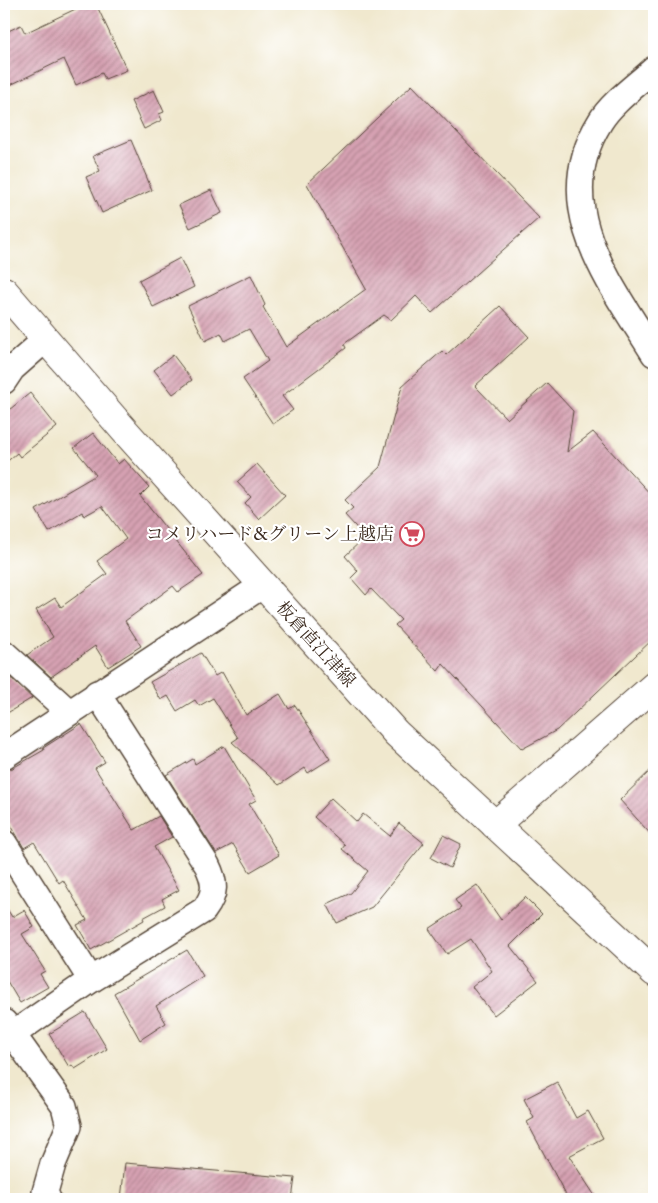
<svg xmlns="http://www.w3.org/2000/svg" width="658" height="1203" font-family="'IM FELL Double Pica','Noto Serif JP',serif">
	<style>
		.building { fill: url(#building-hatch) }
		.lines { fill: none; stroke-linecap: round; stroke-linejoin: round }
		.street-casing { stroke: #564638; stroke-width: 28 }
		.secondary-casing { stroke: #564638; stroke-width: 30 }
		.street { stroke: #fff; stroke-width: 25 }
		.secondary { stroke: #fff; stroke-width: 28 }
		.labels { text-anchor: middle; stroke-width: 4.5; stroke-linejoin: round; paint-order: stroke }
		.poi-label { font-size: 18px; fill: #3b2a1e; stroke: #fff; text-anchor: end }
		.street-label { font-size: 18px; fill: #3b2a1e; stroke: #fff }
	</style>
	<defs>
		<pattern id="building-hatch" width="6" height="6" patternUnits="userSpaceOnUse" patternTransform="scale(1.25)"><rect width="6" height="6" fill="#d6a1b2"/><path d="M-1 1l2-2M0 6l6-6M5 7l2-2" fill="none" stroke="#af8390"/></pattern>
	</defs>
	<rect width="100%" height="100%" fill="#fff"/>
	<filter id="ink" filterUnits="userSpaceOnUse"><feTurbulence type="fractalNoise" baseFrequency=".02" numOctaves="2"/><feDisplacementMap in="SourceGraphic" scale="10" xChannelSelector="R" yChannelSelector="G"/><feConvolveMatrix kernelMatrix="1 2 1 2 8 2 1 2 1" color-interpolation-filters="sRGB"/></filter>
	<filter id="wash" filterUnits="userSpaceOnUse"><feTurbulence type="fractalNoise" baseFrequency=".0096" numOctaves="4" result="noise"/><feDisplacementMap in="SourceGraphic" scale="20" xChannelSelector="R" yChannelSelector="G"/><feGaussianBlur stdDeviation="1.12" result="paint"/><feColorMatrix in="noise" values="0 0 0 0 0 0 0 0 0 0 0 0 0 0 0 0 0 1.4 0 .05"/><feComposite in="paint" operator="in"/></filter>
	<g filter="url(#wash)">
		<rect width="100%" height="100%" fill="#f0e8ce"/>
		<g id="blocks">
			<g class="building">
				<polygon points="86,4 96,4 127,70 105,79 102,73 76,85 64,59 4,88 4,33 21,25 25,33"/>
				<polygon points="412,85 539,218 432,313 416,296 391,320 384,315 344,344 346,348 282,396 293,410 273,424 243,379 268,361 249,329 225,341 221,333 205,341 188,306 251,275 265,305 263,307 286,347 366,289 307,184"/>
				<polygon points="154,90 164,112 159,114 162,120 144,129 131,101"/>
				<polygon points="131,140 152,190 102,213 86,177 100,171 93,156"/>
				<polygon points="211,190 222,213 190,228 179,205"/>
				<polygon points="180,258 194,287 153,307 139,280"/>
				<polygon points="500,306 529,337 475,386 507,419 547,383 573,411 567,452 593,432 654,498 654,638 557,730 522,749 443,664 438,671 395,625 401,620 371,589 366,595 351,578 358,571 345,556 365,537 345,515 353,508 345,500 380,467 402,386 442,351 446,355"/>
				<polygon points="173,355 192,380 173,394 154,370"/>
				<polygon points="30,393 57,427 20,457 17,453 4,464 4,414"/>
				<polygon points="93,433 118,464 124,459 149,487 140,496 203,575 178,592 173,586 125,621 141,646 108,667 95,646 51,677 27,655 53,637 36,610 55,598 61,607 107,574 97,561 126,539 102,506 84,516 82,512 49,532 36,510 96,475 74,448"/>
				<polygon points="257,464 285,495 259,519 245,503 251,497 237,482"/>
				<polygon points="201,653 215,676 222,672 246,715 280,694 289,709 295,705 330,759 308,773 305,768 279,785 232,742 238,738 213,698 199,706 195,700 177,711 168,696 161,700 150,682"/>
				<polygon points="4,672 32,698 4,715"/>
				<polygon points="81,724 105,762 95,768 134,830 159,816 172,837 154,847 179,890 162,899 165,906 143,918 144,920 91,950 77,925 87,920 63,880 59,883 34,842 24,848 4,813 4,773 44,750 43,748"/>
				<polygon points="224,746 256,800 249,804 279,855 250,872 233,844 216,853 166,775 193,759 195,764"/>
				<polygon points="654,767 654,838 620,800"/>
				<polygon points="331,798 357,822 363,814 390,836 399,823 424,843 372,907 337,923 327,904 351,893 368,871 342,849 345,845 314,817"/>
				<polygon points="443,835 461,844 450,868 431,858"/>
				<polygon points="477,885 501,920 525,897 542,914 510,946 538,981 494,1015 472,987 492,971 471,939 447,954 429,929 461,908 455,900"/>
				<polygon points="4,904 12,917 24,910 34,927 22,934 45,971 40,974 48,987 20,1003 4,976"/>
				<polygon points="187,950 203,976 156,1006 166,1023 140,1040 114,993"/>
				<polygon points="85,1012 107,1049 75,1069 72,1065 69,1067 49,1034"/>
				<polygon points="557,1082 576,1118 588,1111 603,1138 569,1156 597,1199 568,1199 527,1122 534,1118 524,1099"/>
				<polygon points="125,1163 295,1178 292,1199 121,1199"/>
			</g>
		</g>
	</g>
	<g filter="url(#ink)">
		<use href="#blocks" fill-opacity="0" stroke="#564638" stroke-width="1"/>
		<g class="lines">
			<defs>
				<g id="street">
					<path d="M 654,69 C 638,84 611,103 600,122 C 548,206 610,283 654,354"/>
					<polyline points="4,381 12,369 46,339"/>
					<polyline points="4,653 69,712"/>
					<polyline points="4,756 263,585"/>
					<polyline points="4,843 91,980"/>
					<polyline points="4,1022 64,1106 69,1126 53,1164 45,1192 48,1199"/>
					<path d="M 13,1034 L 91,980 L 204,910 C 216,894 216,883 207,865 L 97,693"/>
				</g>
				<g id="secondary">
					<polyline points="4,291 124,430 396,733 654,972"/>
					<polyline points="495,825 654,686"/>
				</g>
			</defs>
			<use href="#street" class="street-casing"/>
			<use href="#secondary" class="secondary-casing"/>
			<use href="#street" class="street"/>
			<use href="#secondary" class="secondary"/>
		</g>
	</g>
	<defs>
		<symbol id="supermarket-ring" viewBox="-11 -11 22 22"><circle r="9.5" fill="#fff" stroke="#d1495b" stroke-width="1.5"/><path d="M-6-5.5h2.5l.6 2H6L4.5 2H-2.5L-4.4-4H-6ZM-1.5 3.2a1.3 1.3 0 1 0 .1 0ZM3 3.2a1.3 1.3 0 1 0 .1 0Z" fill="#d1495b"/></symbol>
	</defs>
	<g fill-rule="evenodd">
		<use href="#supermarket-ring" x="398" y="520" width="28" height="28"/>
	</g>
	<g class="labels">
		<g class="poi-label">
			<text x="394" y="540">コメリハード&amp;グリーン上越店</text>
		</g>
		<g class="street-label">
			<text transform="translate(316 644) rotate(48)" y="6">板倉直江津線</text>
		</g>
	</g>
	<rect width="658" height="1203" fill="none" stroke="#fff" stroke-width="20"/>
</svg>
